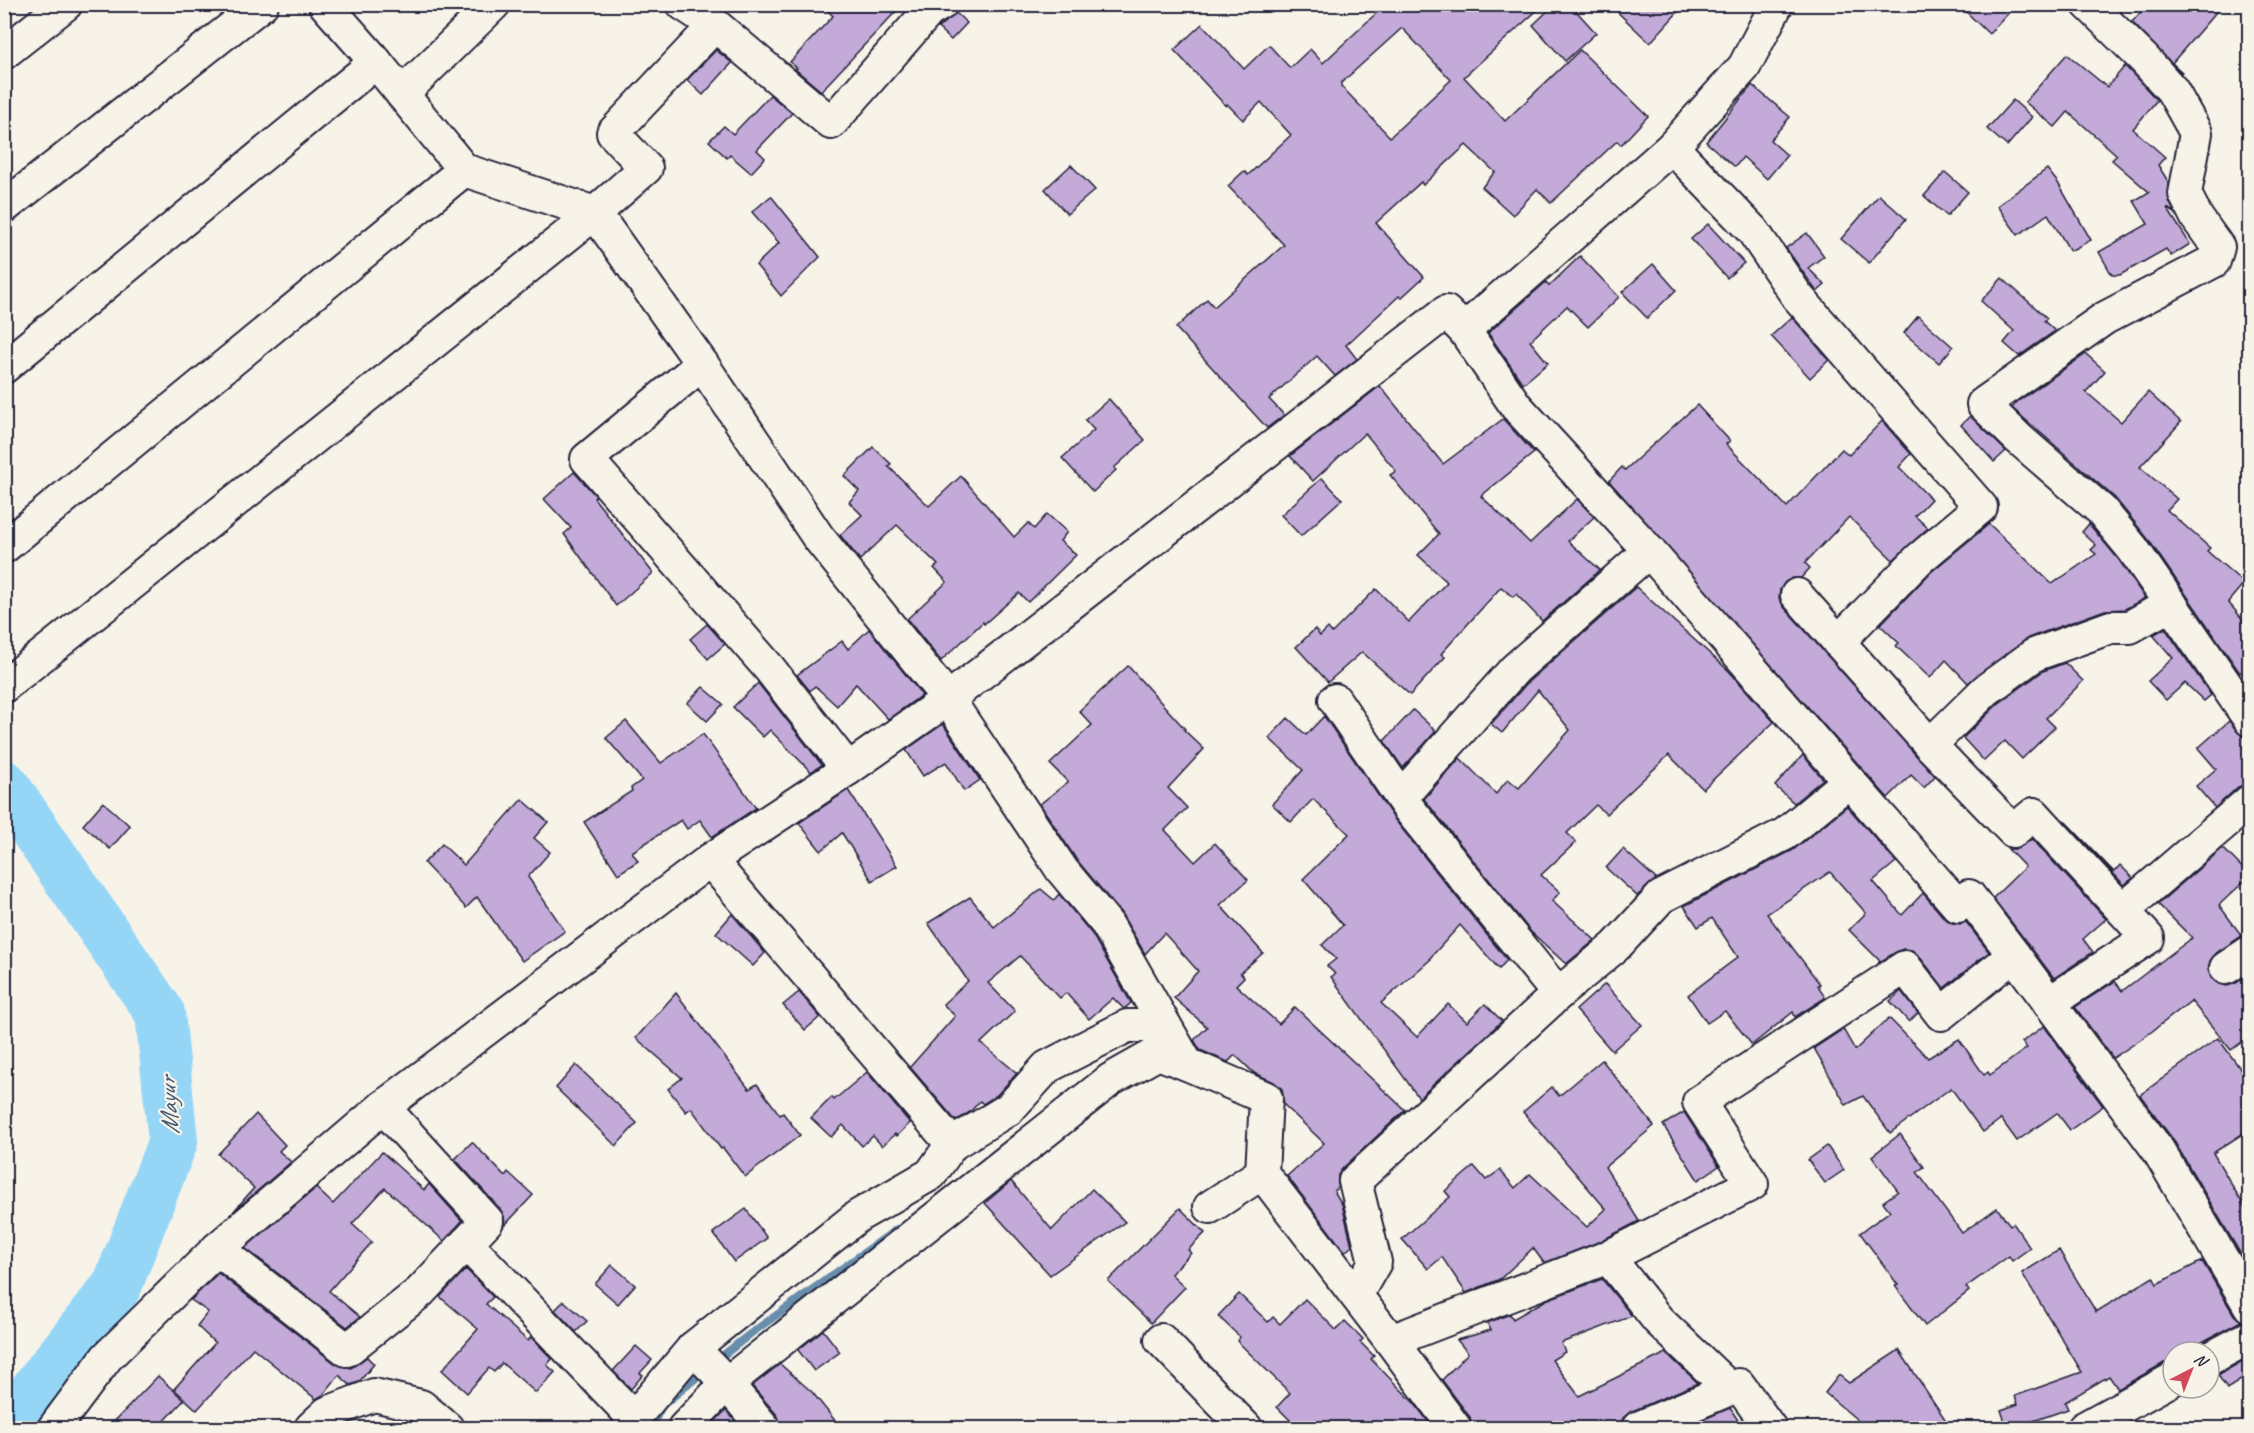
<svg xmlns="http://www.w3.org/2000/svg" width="2254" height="1433" font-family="Caveat,sans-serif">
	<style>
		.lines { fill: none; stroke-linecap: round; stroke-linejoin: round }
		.stream { stroke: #678eac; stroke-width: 8 }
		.river { stroke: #95d6f7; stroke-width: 50 }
		.building { fill: #c3aad8; stroke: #22223b; stroke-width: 1.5; fill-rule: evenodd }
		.minor-casing { stroke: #22223b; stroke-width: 36 }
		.minor { stroke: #f7f3e8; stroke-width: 32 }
		.labels { text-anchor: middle; stroke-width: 4.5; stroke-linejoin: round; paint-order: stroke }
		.water-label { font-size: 26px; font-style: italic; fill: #445873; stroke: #f7f3e8 }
	</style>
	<rect width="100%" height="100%" fill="#f7f3e8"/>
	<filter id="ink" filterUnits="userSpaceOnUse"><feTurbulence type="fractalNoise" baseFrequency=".0167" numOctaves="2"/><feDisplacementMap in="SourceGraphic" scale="12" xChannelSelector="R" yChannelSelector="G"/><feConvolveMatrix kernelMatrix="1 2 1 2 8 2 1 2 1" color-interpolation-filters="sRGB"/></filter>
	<g filter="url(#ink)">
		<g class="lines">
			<g class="stream">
				<polyline points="716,1361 750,1334 897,1229"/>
				<polyline points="344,1428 348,1426 380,1428"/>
				<polyline points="651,1428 662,1406 706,1370"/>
			</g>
			<polyline class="river" points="4,785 160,1013 173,1141 117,1286 40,1383 8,1428"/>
		</g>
		<g class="building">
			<polygon points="821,4 903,4 821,91 795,69 797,68 790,62 833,16"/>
			<path d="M 1381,4 L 1544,4 L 1464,77 L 1505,121 L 1580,50 L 1648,116 L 1621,145 L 1617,141 L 1551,203 L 1537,189 L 1513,215 L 1482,187 L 1495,172 L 1466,145 L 1423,185 L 1421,182 L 1376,223 L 1424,277 L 1401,298 L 1399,296 L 1346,345 L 1357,359 L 1335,376 L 1317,356 L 1269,399 L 1284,415 L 1267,428 L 1176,328 L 1207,299 L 1214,307 L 1284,245 L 1228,186 L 1244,171 L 1248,175 L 1291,135 L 1261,102 L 1243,120 L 1227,104 L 1226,106 L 1174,50 L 1202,24 L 1244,69 L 1269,45 L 1290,68 L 1310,49 L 1323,63 L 1383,7 ZM 1402,28 L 1451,80 L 1390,137 L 1341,86 L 1341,83 Z"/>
			<polygon points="1555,4 1570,4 1596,33 1565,61 1533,25"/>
			<polygon points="1609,4 1685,4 1650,43"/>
			<polygon points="1958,4 2017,4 1989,34"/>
			<polygon points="2148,4 2223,4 2172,63 2182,72 2181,73 2132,22"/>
			<polygon points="956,13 967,23 951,40 938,28"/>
			<polygon points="716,50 732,63 703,95 687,80"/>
			<polygon points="2067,54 2107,87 2125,66 2157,100 2133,129 2165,157 2158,165 2169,183 2169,201 2175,213 2167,208 2190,244 2171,256 2166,249 2120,275 2112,275 2099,252 2148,224 2134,201 2149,192 2112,160 2117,155 2068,112 2055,127 2025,102"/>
			<polygon points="1752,85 1790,117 1770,140 1787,155 1767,179 1743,157 1735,167 1706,142"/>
			<polygon points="770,95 792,113 757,150 765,158 751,173 730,155 727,158 709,141 724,126 733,134"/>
			<polygon points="2013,100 2032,117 2007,146 1987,129"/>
			<polygon points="1071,165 1095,190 1067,214 1045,189"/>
			<polygon points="2047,169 2058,183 2091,240 2070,251 2048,214 2018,235 1997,206"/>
			<polygon points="1945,172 1968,192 1947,216 1924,196"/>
			<polygon points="1879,195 1906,219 1869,263 1841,239"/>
			<polygon points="771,196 820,257 781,296 756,265 779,243 752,212"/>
			<polygon points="1708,224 1744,263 1727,278 1691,239"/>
			<polygon points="1807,233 1824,256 1808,268 1825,285 1817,292 1786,248"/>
			<polygon points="1580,256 1619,297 1588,327 1567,306 1530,341 1548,363 1523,384 1488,333 1546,282 1549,286"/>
			<polygon points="1653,264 1676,290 1647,318 1622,292"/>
			<polygon points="2002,278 2047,318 2044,321 2055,331 2019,356 2004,343 2014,331 1981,301"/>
			<polygon points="1918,316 1953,347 1939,363 1904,333"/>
			<polygon points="1792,317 1829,360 1810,378 1771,336"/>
			<polygon points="2086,354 2105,371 2086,392 2121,422 2148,392 2181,422 2140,467 2177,499 2167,510 2210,548 2207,551 2244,583 2228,602 2250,628 2250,665 2240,673 2148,539 2115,498 2012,408 2017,402"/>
			<polygon points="1380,386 1443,464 1503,419 1534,453 1481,496 1530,543 1577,499 1594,517 1568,541 1600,570 1542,621 1516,594 1513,597 1501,587 1441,654 1445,657 1410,695 1362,652 1328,682 1296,647 1315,629 1320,636 1328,628 1332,633 1376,589 1409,622 1447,582 1418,555 1439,534 1390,475 1396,471 1365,433 1313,481 1290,456"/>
			<polygon points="1109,399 1145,440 1114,468 1116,470 1093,492 1062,458 1094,430 1085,420"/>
			<polygon points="1697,405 1730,441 1726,444 1787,507 1842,449 1849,455 1882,421 1911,454 1899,467 1931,499 1915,516 1928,528 1893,560 1849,517 1805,563 1810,568 1801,578 1793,578 1785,582 1780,590 1779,598 1784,607 1935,776 1924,788 1911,775 1888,798 1609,481 1622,467 1625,470"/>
			<polygon points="1970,416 2006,451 1994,462 1961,425"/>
			<polygon points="873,447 891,464 888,466 929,506 961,476 1014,537 1028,523 1034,529 1047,514 1067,532 1060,541 1076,555 1028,602 1019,593 984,624 983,622 941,661 907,619 947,582 934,568 938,565 897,525 860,560 840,535 862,515 849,502 859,491 844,476"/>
			<polygon points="574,472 596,496 594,498 653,573 616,606 564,534 571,528 544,499"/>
			<polygon points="1322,478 1342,499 1301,536 1281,515"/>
			<polygon points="1989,524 2052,584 2096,554 2091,550 2096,545 2082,532 2089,524 2119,560 2145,598 2125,609 2105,610 2028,638 1968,683 1946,660 1930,678 1896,646 1899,643 1880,625 1931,572"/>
			<polygon points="1636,587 1729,671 1774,722 1703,789 1669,755 1606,814 1596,805 1567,833 1576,842 1541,875 1560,892 1552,901 1595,940 1566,964 1531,932 1424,799 1460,758 1496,794 1508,779 1519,788 1570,730 1538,690 1502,733 1491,724 1528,682"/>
			<polygon points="707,624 725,644 708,659 690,639"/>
			<polygon points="2165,628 2211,695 2204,701 2185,683 2166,700 2148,681 2173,658 2153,635"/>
			<polygon points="869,629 922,695 888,719 856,684 837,706 815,686 810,691 797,675 842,641 848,649"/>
			<polygon points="2065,663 2083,681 2046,718 2055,727 2022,759 2005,741 1984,761 1963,738 1998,704 2043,671"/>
			<polygon points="1128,666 1185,729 1184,730 1204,749 1168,788 1187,808 1165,830 1195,862 1215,843 1248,880 1220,905 1263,953 1240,973 1244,977 1236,985 1279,1024 1295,1007 1405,1110 1343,1168 1338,1175 1338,1187 1334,1191 1342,1204 1352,1246 1345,1252 1287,1176 1324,1143 1284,1105 1282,1089 1274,1082 1254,1073 1235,1055 1228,1062 1200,1050 1194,1040 1207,1027 1174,998 1198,971 1164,933 1145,954 1121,913 1076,859 1040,804 1068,782 1050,764 1092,725 1079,711"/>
			<polygon points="758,683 822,765 811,772 770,730 763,737 733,707"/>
			<polygon points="703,687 723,704 707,721 687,703"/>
			<polygon points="1413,710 1436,731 1403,768 1384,741"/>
			<polygon points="1324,716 1395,820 1507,960 1499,969 1460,925 1430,958 1431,959 1381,1003 1417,1037 1448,1004 1467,1022 1485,1004 1502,1021 1419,1098 1331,977 1335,974 1327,966 1336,959 1322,945 1343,925 1303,879 1349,834 1313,799 1291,822 1272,804 1303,770 1269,738 1288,718 1306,735"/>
			<polygon points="626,721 661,763 703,734 756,808 712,837 700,820 687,829 681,820 632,852 638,861 618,874 584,822 632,791 631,788 642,780 606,738"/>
			<polygon points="2229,721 2242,736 2250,738 2250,783 2238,787 2215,808 2196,786 2216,769 2198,748"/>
			<polygon points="943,724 980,780 964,791 946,762 923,776 906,750"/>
			<polygon points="1803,755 1823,779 1794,803 1775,786"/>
			<polygon points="848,790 897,866 872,881 842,833 821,851 799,823"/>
			<polygon points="522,799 548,822 534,838 550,852 528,877 565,931 522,961 477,897 466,908 424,863 442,844 464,865"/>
			<polygon points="103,802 130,826 110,849 83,825"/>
			<polygon points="1847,806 1896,862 1873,881 1902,915 1923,893 1944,918 1952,923 1961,924 1966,922 1989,952 1944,988 1919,956 1912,950 1903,949 1896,952 1878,963 1880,961 1849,930 1866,913 1830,872 1767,914 1820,984 1818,985 1825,998 1795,1017 1793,1012 1752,1045 1725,1011 1707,1023 1688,995 1738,957 1712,918 1698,927 1684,906 1793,850"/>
			<polygon points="2064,820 2114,872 2120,865 2133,878 2124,885"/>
			<polygon points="2032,839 2106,919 2083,939 2093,952 2054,978 1993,898 2025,867 2008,849 2017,849"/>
			<polygon points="2223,848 2250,876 2219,905 2242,936 2216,953 2210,961 2208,970 2211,978 2219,984 2227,986 2236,983 2250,974 2250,1036 2231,1050 2191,1001 2146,1036 2113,1058 2075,1007 2115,981 2122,991 2192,938 2158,904"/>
			<polygon points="1623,849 1656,879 1637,896 1606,868"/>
			<polygon points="1041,889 1054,900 1059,894 1092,934 1131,1003 1124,1009 1113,998 1089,1019 1066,993 1060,998 1020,956 988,983 1015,1011 981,1043 1017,1073 997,1095 983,1104 980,1101 970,1112 956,1121 910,1067 955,1016 943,1004 968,981 928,923 970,897 994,927"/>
			<polygon points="732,914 765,953 753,966 716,933"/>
			<polygon points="1605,984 1642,1025 1612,1051 1576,1010"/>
			<polygon points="1901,991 1918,1013 1909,1022 1890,1001"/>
			<polygon points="799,992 820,1017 805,1030 783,1005"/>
			<polygon points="676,993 749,1089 757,1084 780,1115 783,1113 800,1135 745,1177 723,1148 721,1149 691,1108 686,1112 668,1089 682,1078 636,1038"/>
			<polygon points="1889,1018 1928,1058 1959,1039 1984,1075 1988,1072 1990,1075 2027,1048 2022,1042 2044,1026 2103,1106 2070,1130 2057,1113 2017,1141 2001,1119 1983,1132 1951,1088 1890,1133 1863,1096 1846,1105 1814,1048 1843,1029 1855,1050"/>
			<polygon points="2218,1038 2250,1082 2250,1129 2213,1153 2250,1216 2250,1270 2174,1141 2140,1095"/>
			<polygon points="1602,1060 1654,1126 1605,1167 1639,1221 1601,1241 1544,1263 1533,1248 1500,1279 1466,1293 1442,1257 1428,1269 1402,1239 1450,1197 1445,1191 1474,1166 1486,1180 1500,1170 1515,1188 1530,1174 1587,1227 1606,1209 1523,1112 1552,1087 1559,1096"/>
			<polygon points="576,1065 637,1123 616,1146 556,1088"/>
			<polygon points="867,1072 910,1123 897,1136 895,1134 882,1146 873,1136 862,1146 843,1125 831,1137 811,1118 832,1097 834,1100"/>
			<polygon points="1684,1112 1719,1166 1698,1180 1663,1125"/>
			<polygon points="256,1114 285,1145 279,1151 291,1162 233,1212 254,1188 218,1154"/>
			<polygon points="1900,1134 1924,1167 1917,1172 1962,1233 1997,1208 2010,1225 2013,1223 2030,1248 2012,1261 2009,1256 1966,1287 1969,1291 1925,1326 1895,1286 1898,1285 1860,1233 1890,1211 1883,1202 1898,1191 1872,1156"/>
			<polygon points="472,1142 505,1176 508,1172 533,1195 505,1225 504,1216 500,1209 455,1159"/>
			<polygon points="1827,1146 1844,1170 1825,1183 1808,1160"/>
			<polygon points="382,1152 424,1190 429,1184 462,1221 444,1241 385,1188 352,1224 372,1242 329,1291 360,1317 347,1327 245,1248 316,1188 333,1204"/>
			<polygon points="1011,1181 1052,1230 1092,1189 1125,1222 1050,1275 985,1203"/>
			<polygon points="1180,1208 1205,1233 1188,1250 1191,1253 1171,1274 1185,1287 1151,1323 1108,1281"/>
			<polygon points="746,1209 767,1238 734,1262 713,1233"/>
			<polygon points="2059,1250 2096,1312 2153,1277 2157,1284 2202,1261 2234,1315 2241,1321 2200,1343 2193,1352 2173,1352 2173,1361 2164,1363 2118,1389 2109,1376 2065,1402 2068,1409 2013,1428 2007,1428 2001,1410 2018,1404 2015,1396 2082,1372 2022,1273"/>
			<polygon points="612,1265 635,1285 618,1304 595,1284"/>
			<polygon points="466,1269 493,1297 486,1304 528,1341 531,1337 552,1359 547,1365 555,1372 536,1393 502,1363 494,1372 489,1368 467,1393 442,1370 478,1329 440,1297"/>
			<polygon points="218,1273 336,1364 351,1368 367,1357 374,1364 359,1382 350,1385 339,1375 323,1395 316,1399 253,1348 197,1410 174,1389 215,1343 197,1326 208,1312 191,1300"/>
			<polygon points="1602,1279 1632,1316 1561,1343 1565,1352 1552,1360 1579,1396 1666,1353 1698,1383 1630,1412 1623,1418 1620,1428 1473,1428 1470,1417 1442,1380 1468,1353 1457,1340 1491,1330 1487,1323 1510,1314 1513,1319 1546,1300"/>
			<polygon points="1239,1294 1268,1322 1273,1317 1280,1324 1305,1299 1336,1330 1345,1321 1363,1339 1360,1342 1374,1356 1371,1359 1415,1404 1433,1428 1298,1428 1277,1407 1290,1393 1237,1341 1240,1337 1218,1316"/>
			<polygon points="564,1301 587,1321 576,1332 555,1310"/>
			<polygon points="823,1330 840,1352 814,1371 798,1350"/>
			<polygon points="636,1346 652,1360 640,1373 643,1375 631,1389 613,1371"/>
			<polygon points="1899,1350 1951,1428 1867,1428 1825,1393 1839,1375 1849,1383"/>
			<polygon points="2246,1359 2250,1364 2250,1374 2227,1389 2218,1375"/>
			<polygon points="780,1364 812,1392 841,1428 781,1428 778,1416 752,1386"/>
			<polygon points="158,1376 184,1400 158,1428 108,1428"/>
			<polygon points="1730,1408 1743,1428 1683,1428"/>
			<polygon points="726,1410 741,1428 715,1428 711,1425"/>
		</g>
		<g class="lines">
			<defs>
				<g id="minor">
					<polyline points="325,4 376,62 464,170 595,213 646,168 613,133 715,25 831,123 929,11 941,4"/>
					<polyline points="683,4 715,25"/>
					<polyline points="2088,4 2145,60 2172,90 2196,133 2185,194 2197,218 2218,247 2214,261 2105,318 1983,404 2019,439 2101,510 2133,549 2250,720"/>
					<polyline points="4,53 66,4"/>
					<polyline points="402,94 494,4"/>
					<polyline points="1672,147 1753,231 1797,296 1981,507 1919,559 1838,642"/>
					<polyline points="4,207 262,4"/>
					<polyline points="702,364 587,459 769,668 848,769"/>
					<polyline points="4,367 376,62"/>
					<polyline points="4,547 464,170"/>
					<polyline points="1797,595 1930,745 2013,831 2034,814 2148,938 2049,1003"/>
					<polyline points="4,686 595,213 702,364 818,537 948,699 1062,870 1107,924 1187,1064 1266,1098 1262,1173 1391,1341 1608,1257 1752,1184 1699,1102 1905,967 1941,1014 2014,955 1969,896 1958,906 1641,542 1516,406 1464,330"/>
					<polyline points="1335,700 1409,809 1558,994 1355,1181 1375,1262 1356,1295"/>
					<polyline points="1930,745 1986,690 2034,655 2111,627 2130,627 2171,604"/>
					<polyline points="1401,797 1515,669 1649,551"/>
					<polyline points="2123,910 2250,801"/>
					<polyline points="2014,955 2158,1150 2250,1306"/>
					<polyline points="2226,968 2250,952"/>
					<polyline points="1558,994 1616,946 1661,897 1785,834 1849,781"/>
					<polyline points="952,1144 1009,1109 1047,1067 1127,1026 1165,1026"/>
					<polyline points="1210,1207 1262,1173"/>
					<polyline points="466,1243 634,1418"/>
					<polyline points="217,1249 347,1350 420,1292 487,1221 383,1107"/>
					<polyline points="1608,1257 1658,1320 1730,1389"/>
					<polyline points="1161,1340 1246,1428"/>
					<polyline points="1391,1341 1455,1428"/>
					<polyline points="693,1348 721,1377 764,1428"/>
					<polyline points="2209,1359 2250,1337"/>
					<polyline points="54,1428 107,1357 217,1249 383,1107 710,860 848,769 948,699 1446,312 1464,330 1672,147 1744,67 1777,4"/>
					<polyline points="311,1428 327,1413 374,1395 421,1406 447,1428"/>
					<polyline points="628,1428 634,1418 693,1348 858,1216 931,1174 952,1144 710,860"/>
					<polyline points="684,1428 726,1384 1110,1080 1158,1053 1187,1064"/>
					<polyline points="1638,1428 1739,1385 1770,1428"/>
					<polyline points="2084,1428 2173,1379"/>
				</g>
			</defs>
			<use href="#minor" class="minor-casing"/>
			<use href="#minor" class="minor"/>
		</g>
	</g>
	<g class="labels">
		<g class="water-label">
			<text transform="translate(168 1106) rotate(-94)" y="9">Mayur</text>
		</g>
	</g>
	<rect width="2254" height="1433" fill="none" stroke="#f7f3e8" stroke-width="24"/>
	<rect x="12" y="12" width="2230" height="1409" fill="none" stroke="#22223b" stroke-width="2" filter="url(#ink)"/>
	<g transform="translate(2191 1370) rotate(42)"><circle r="28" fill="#f7f3e8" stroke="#a29fa3" stroke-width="1.5"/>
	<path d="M0-4.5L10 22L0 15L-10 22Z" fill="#d1495b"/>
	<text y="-9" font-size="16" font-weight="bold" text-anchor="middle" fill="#22223b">N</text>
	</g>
</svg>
